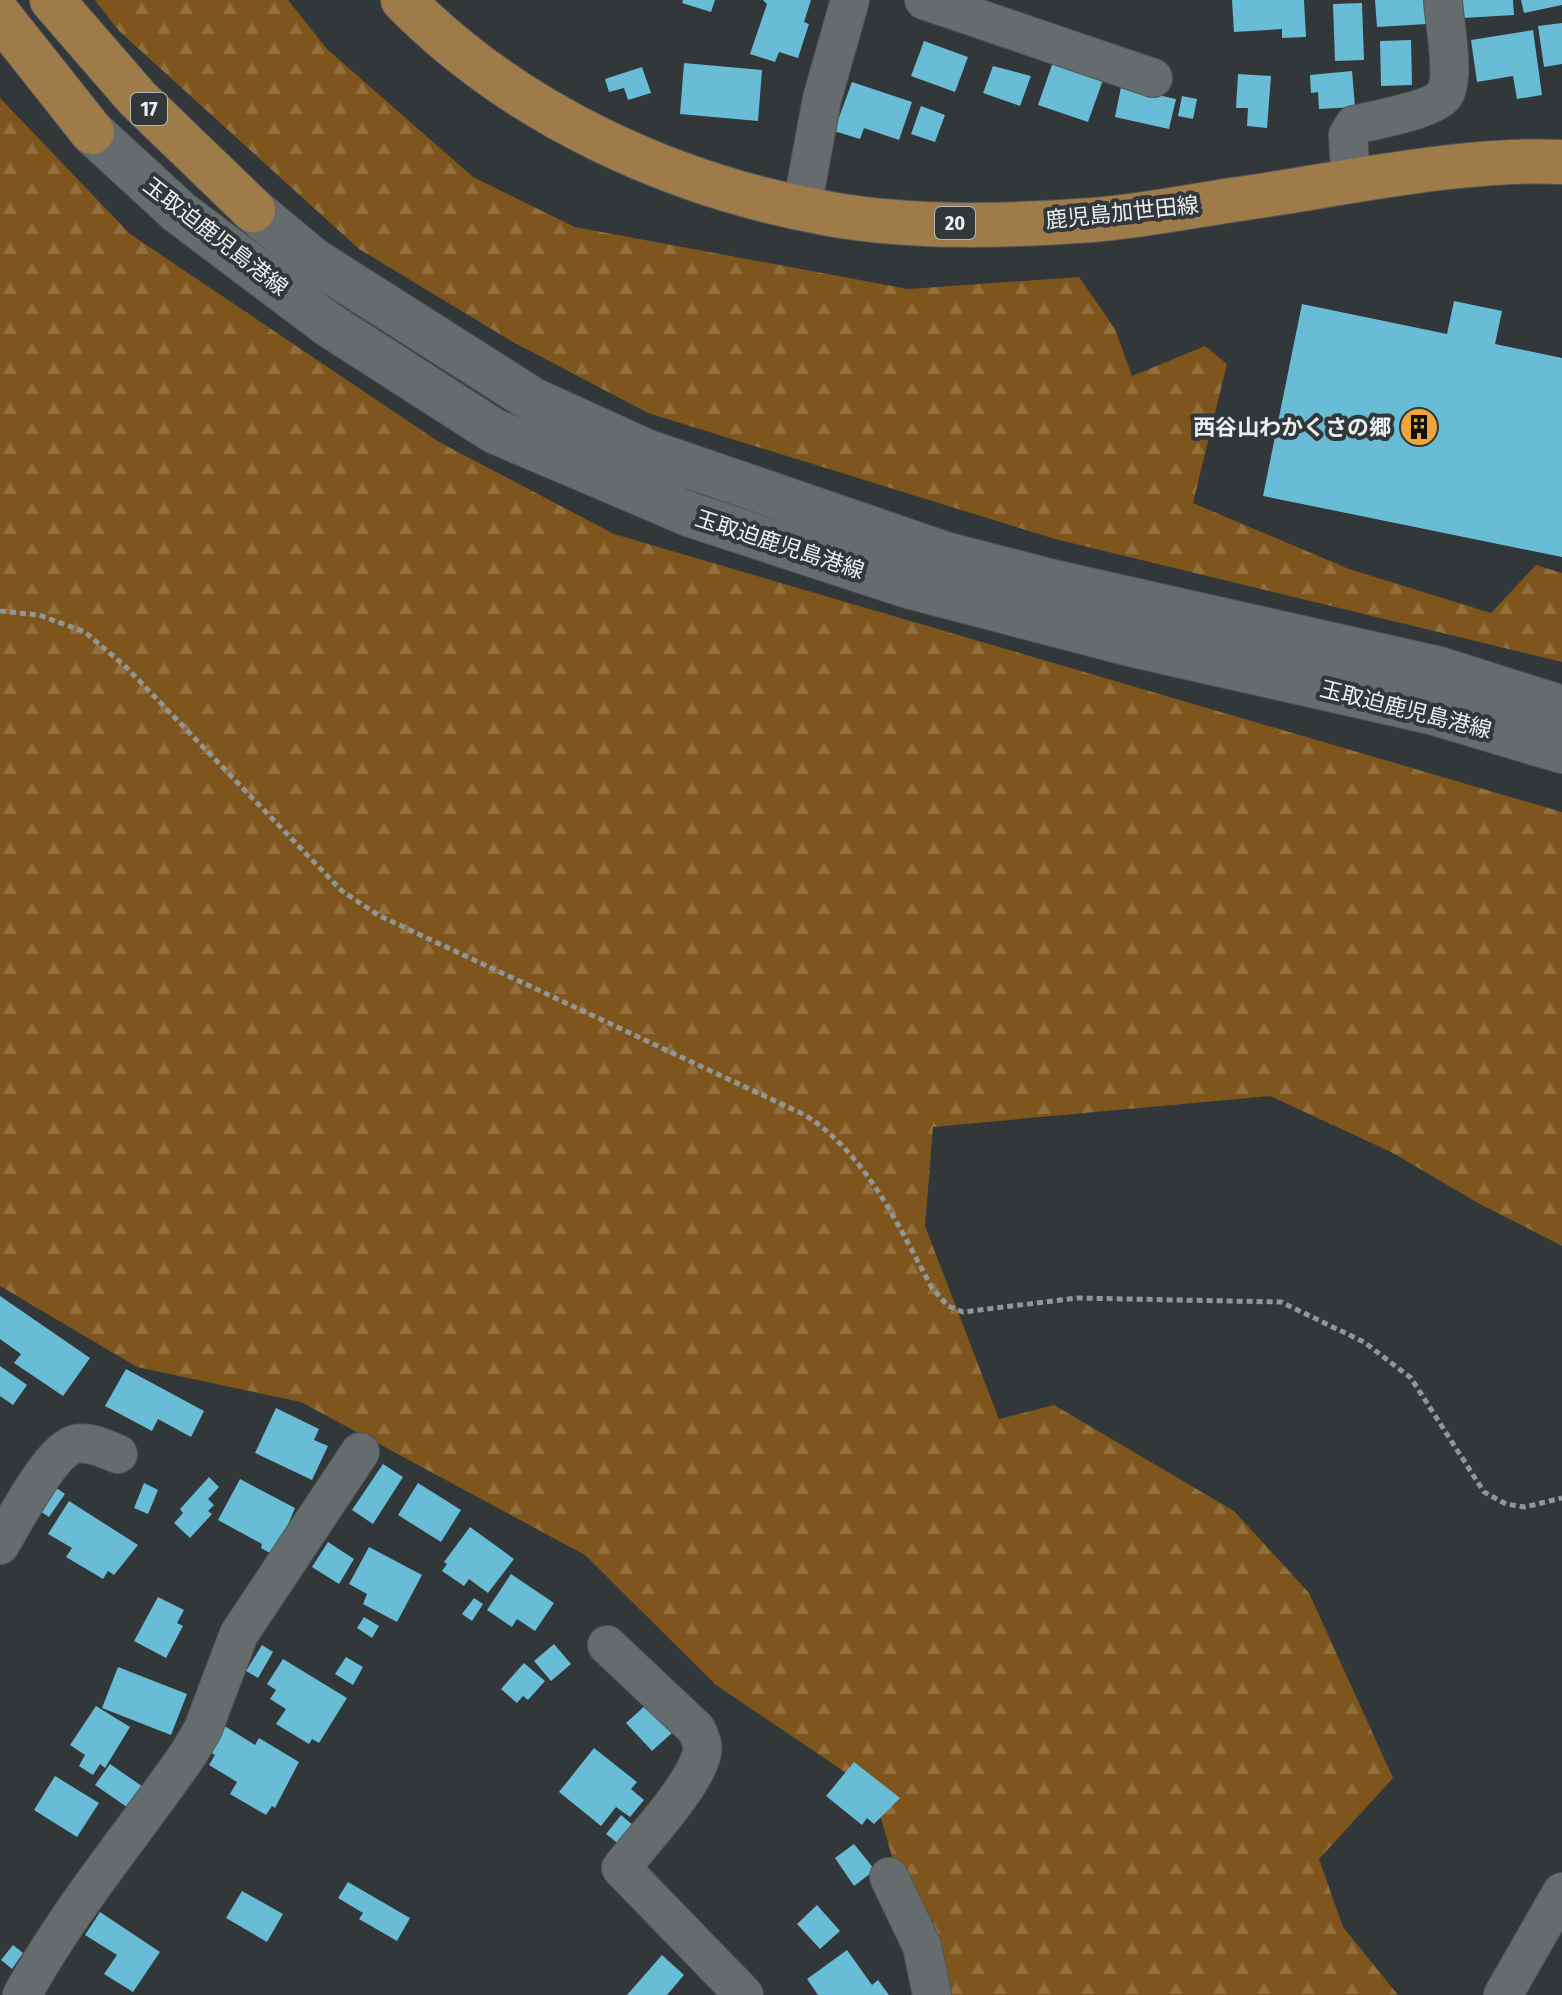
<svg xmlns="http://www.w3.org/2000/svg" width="1562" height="1995" font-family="'Fira Sans Condensed','Noto Sans JP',sans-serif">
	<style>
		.forest { fill: url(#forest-firs) }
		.building { fill: #68bcd6 }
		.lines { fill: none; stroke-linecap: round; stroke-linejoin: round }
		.street-casing { stroke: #505557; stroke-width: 40 }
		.secondary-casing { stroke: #505557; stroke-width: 46 }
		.primary-casing { stroke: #505557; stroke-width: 46 }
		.path { stroke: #919697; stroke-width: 5; stroke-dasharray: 6 4; stroke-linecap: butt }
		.street { stroke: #666c6e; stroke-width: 38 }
		.secondary { stroke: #666c6e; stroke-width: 44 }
		.primary { stroke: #9e7b49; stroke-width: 44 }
		.labels { text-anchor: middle; stroke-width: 8; stroke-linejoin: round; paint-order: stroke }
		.shield { fill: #323739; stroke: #b4b8b9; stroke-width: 2 }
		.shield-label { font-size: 20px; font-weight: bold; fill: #ebeff0 }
		.street-label { font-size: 22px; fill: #ebeff0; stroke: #323739 }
		.poi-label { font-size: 22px; font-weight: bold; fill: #ebeff0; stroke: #323739; text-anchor: end }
	</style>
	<defs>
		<pattern id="forest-firs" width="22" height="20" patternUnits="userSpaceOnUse" patternTransform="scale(2)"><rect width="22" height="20" fill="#7e551c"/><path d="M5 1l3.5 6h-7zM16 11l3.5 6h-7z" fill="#906e3d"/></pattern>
	</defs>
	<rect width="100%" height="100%" fill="#323739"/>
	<g class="forest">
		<polygon points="95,0 288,0 327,49 473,177 575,227 908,289 1079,277 1115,329 1132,376 1205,346 1227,364 1193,503 1349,569 1491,613 1536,565 1562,573 1562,662 1055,539 648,413 513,342 359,249 119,31"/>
		<polygon points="0,98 130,234 439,442 614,534 1562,812 1562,1246 1478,1203 1391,1152 1270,1096 933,1127 925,1226 999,1419 1054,1405 1234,1511 1309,1593 1393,1778 1319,1859 1343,1927 1398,1995 916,1995 915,1936 873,1791 716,1685 585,1555 301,1402 137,1367 0,1286"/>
	</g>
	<g class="building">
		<polygon points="683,0 715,0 711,12 682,3"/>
		<polygon points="763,0 811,0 804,22 809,24 798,58 779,52 775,62 750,54 767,4"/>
		<polygon points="1232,0 1304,0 1306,37 1282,38 1282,29 1234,32"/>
		<polygon points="1375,0 1426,0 1427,24 1377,27"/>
		<polygon points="1462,0 1513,0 1514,15 1463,18"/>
		<polygon points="1521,0 1562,0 1562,5 1524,13"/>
		<polygon points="1362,3 1364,60 1335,61 1333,4"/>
		<polygon points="1562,23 1562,64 1544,67 1538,26"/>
		<polygon points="1533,30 1542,95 1517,99 1513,76 1477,82 1471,40"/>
		<polygon points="1411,40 1412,85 1381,86 1380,41"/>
		<polygon points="924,41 968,57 955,92 911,76"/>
		<polygon points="1053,62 1103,80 1088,122 1038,105"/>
		<polygon points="684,63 762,70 758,121 680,114"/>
		<polygon points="993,66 1031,76 1020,106 983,93"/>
		<polygon points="642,67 651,93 628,100 624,88 609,92 605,79"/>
		<polygon points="1352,71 1355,107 1319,109 1318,92 1311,93 1310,75"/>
		<polygon points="1238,74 1271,76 1267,128 1247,126 1248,108 1236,108"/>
		<polygon points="852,82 912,102 899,140 864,128 860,139 834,131"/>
		<polygon points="1121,87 1176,99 1169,129 1115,117"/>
		<polygon points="1182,96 1197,99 1193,119 1178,116"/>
		<polygon points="921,106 945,115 935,142 911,134"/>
		<polygon points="1454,301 1502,311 1495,344 1562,358 1562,557 1263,496 1302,304 1447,334"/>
		<polygon points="0,1296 90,1358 63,1396 14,1363 21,1354 0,1339"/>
		<polygon points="0,1366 27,1385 13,1405 0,1396"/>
		<polygon points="126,1369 204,1411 191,1437 158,1419 152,1431 105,1406"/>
		<polygon points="276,1408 319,1429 314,1440 328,1446 312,1480 255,1453"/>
		<polygon points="383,1464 403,1477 373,1524 352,1510"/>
		<polygon points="209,1477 219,1487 208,1499 214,1505 208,1511 212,1514 190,1538 174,1523 183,1513 180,1509"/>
		<polygon points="240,1479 295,1508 275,1556 261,1548 262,1544 218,1520"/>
		<polygon points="144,1483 158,1490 148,1514 134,1508"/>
		<polygon points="418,1483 461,1510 441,1542 398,1515"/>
		<polygon points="51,1484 65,1494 49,1517 34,1507"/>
		<polygon points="69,1501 138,1545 114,1575 108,1571 103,1579 66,1557 72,1548 48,1534"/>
		<polygon points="470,1527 514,1559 488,1593 469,1579 464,1586 442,1571 447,1564 444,1562"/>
		<polygon points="328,1542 354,1559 339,1584 312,1567"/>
		<polygon points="369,1547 422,1575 397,1622 363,1604 367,1594 349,1584"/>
		<polygon points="511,1574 554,1603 535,1631 517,1619 512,1627 487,1610"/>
		<polygon points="158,1597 184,1610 177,1623 183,1626 166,1658 134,1641"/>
		<polygon points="474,1598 483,1604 472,1621 462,1614"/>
		<polygon points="364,1617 379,1626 372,1638 357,1628"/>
		<polygon points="554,1644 571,1664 551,1681 534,1661"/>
		<polygon points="262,1645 273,1652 258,1678 246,1671"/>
		<polygon points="346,1657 363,1667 353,1685 335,1674"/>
		<polygon points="283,1659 347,1698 319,1743 312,1739 309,1744 276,1724 286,1709 270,1699 276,1690 267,1684"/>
		<polygon points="524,1663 545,1681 528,1700 523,1696 517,1703 501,1689"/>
		<polygon points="118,1667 187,1694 171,1735 102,1708"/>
		<polygon points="649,1702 674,1731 652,1751 626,1723"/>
		<polygon points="96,1706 130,1727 105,1768 100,1764 93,1775 79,1766 85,1755 70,1745"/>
		<polygon points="223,1725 255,1745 259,1738 299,1762 275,1808 272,1806 266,1815 230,1794 237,1782 209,1765 215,1755 208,1751"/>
		<polygon points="594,1748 637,1782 631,1789 644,1800 630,1817 616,1807 601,1826 559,1792"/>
		<polygon points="854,1762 900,1798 874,1824 867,1818 862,1825 826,1796"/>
		<polygon points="110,1764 146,1789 131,1810 95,1785"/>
		<polygon points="55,1776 99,1803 77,1837 34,1810"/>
		<polygon points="621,1815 635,1827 620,1845 606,1834"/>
		<polygon points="854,1844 875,1870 854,1886 835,1858"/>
		<polygon points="348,1882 410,1918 397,1941 359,1919 363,1913 338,1898"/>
		<polygon points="242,1891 283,1914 267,1942 226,1918"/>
		<polygon points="817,1905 840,1931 820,1949 797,1924"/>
		<polygon points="100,1912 160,1952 133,1992 104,1974 117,1955 85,1935"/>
		<polygon points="13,1945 23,1953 12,1969 1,1960"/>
		<polygon points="847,1950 872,1985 878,1980 889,1995 818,1995 807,1979"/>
		<polygon points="662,1955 684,1975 667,1995 627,1995"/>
	</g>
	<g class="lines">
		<defs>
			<g id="street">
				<polyline points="924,0 1153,78"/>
				<path d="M 1351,183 L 1348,135 L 1354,125 C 1374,120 1433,110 1444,95 C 1456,78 1444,21 1443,0"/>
				<polyline points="802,207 822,99 850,0"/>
				<path d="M 0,1545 C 14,1522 50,1451 75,1444 C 90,1441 105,1449 118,1454"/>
				<path d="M 607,1645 L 696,1729 C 701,1739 705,1748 700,1759 C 690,1790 643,1840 621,1868 L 744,1995"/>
				<polyline points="889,1877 922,1946 932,1995"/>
				<path d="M 22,1995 C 69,1909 133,1834 189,1753 L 203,1729 L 239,1634 L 360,1452"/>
				<polyline points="1503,1995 1562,1892"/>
			</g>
			<g id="secondary">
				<polyline points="92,132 179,212 329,325 494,431 691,515 908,586 1130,644 1431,712 1562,751"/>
				<polyline points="253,210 313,260 533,400 645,451 945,554 1053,582 1439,669 1562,708"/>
			</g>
			<g id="primary">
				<polyline points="52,0 137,98 253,210"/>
				<path d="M 403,0 C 515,114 672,186 830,214 C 915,229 1007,226 1093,220 C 1142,216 1191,206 1239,199 C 1338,185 1463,157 1562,162"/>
				<polyline points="0,16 92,132"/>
			</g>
		</defs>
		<use href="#street" class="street-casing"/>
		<use href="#secondary" class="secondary-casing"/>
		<use href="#primary" class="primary-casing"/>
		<path class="path" d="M 0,611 L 39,615 L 85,632 L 126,667 L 342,891 L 378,915 L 805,1115 C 867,1155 898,1225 932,1288 L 948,1306 L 963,1312 L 1077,1298 L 1281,1302 L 1364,1342 L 1411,1378 L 1484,1492 L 1506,1504 L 1525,1507 L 1562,1498"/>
		<use href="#street" class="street"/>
		<use href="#secondary" class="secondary"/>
		<use href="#primary" class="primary"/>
	</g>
	<defs>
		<symbol id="building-disc" viewBox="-11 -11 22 22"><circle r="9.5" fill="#f0a63f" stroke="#323739"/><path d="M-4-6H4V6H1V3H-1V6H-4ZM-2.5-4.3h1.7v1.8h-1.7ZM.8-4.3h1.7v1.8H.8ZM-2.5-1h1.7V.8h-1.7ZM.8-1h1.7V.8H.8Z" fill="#111"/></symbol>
	</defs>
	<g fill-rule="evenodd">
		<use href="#building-disc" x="1397" y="405" width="44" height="44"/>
	</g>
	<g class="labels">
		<g class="shield">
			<rect x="131" y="93" width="36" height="32" rx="6"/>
			<rect x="935" y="207" width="40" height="32" rx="6"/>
		</g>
		<g class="shield-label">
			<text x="149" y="116">17</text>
			<text x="955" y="230">20</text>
		</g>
		<g class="street-label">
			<text transform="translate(1122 212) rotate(-6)" y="8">鹿児島加世田線</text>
			<text transform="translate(216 236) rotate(38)" y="8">玉取迫鹿児島港線</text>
			<text transform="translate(780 544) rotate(18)" y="8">玉取迫鹿児島港線</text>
			<text transform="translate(1406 709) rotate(14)" y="8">玉取迫鹿児島港線</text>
		</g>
		<g class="poi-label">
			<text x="1391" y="435">西谷山わかくさの郷</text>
		</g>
	</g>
</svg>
